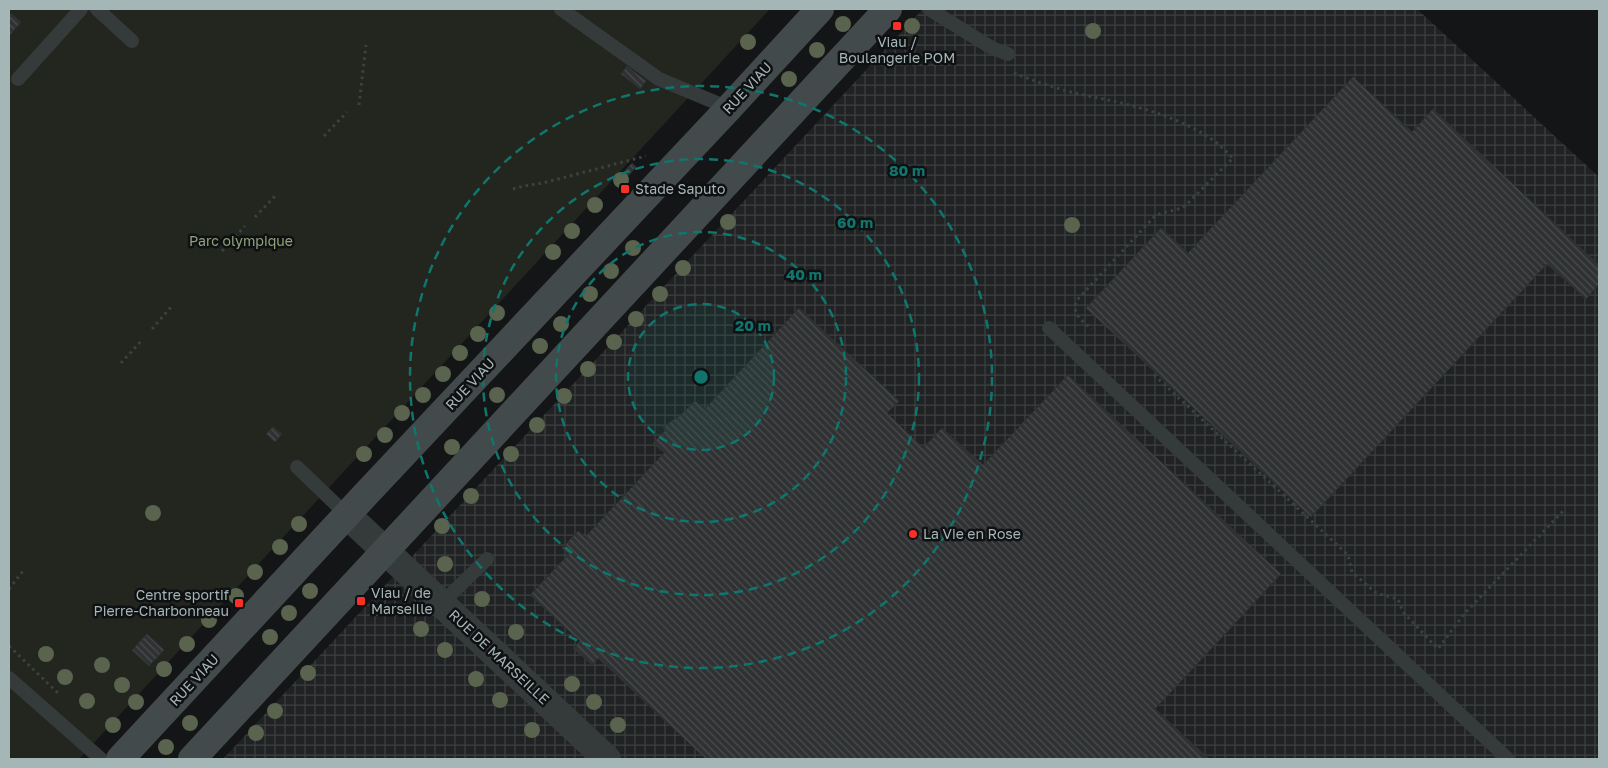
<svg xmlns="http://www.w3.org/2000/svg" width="1608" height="768" font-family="'Golos Text',sans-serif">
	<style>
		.industrial { fill: url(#industrial-grid) }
		.park { fill: #22261e }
		.building { fill: url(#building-back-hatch); stroke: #2e3132 }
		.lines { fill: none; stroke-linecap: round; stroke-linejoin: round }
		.path { stroke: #3b4242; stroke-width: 3; stroke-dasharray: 2.5 4; stroke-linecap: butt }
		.lane { stroke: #353a3b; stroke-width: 14 }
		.street { stroke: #353a3b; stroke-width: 28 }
		.secondary { stroke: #434a4b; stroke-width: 28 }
		.tree { fill: #59634e }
		.ring { fill: none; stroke: #0f766e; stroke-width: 2.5; stroke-dasharray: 9 6 }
		.poi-dot { fill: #fa2f28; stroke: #0f1011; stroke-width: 2 }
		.labels { text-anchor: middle; stroke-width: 5; stroke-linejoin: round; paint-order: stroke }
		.poi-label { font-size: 14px; fill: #a5b6b7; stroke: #0f1011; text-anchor: start }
		.street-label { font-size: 14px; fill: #a5b6b7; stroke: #0f1011 }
		.park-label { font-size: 14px; fill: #92a37b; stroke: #0f1011 }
		.centre { fill: #0f766e; stroke: #0f1011; stroke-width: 2.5 }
		.ring-label { font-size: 15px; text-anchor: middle; font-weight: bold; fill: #0f766e; stroke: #0f1011; stroke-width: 5; stroke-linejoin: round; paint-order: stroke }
	</style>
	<defs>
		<pattern id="industrial-grid" width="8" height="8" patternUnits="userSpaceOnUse" patternTransform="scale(1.25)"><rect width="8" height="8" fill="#202223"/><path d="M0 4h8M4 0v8" fill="none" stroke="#3d4041"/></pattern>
		<pattern id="building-back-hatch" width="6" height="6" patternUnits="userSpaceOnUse" patternTransform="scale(1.25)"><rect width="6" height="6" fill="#2f3132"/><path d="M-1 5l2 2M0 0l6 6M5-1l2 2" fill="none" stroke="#4a4d4d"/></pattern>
	</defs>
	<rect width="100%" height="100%" fill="#141516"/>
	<polygon class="industrial" points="923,9 1417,9 1599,177 1599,759 223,759"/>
	<polygon class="park" points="9,9 770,9 79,759 9,759"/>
	<g class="building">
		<polygon points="9,12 21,22 9,36"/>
		<polygon points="627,66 646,81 640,89 621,74"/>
		<polygon points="1353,77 1412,132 1433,109 1599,265 1599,284 1586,299 1547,264 1311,517 1086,308 1161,228 1188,253"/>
		<polygon points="632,163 636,167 627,177 623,173"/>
		<polygon points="799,308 899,401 887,413 923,448 942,428 983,465 1068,375 1281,574 1155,709 1209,759 706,759 598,658 592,665 573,648 580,641 530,595 569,554 562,548 578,531 585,537 664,453 653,443 666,430 663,427 681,415 695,401 705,409"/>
		<polygon points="273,427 282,434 275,442 266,434"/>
		<polygon points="147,634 164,650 149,666 132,650"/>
	</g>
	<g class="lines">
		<g class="path">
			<path d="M 1014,73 C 1037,82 1060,90 1084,95 C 1128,104 1171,113 1210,138 C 1218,143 1225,151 1233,158 L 1185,206 C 1175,212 1164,210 1154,217 L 1077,300 C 1071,314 1082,321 1092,329"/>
			<polyline points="359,105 366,45"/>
			<polyline points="324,136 347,112"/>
			<polyline points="513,189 524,186 543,183 646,156"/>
			<polyline points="255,217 277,194"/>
			<polyline points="222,251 245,226"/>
			<polyline points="152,329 171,307"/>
			<polyline points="121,363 143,339"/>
			<polyline points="1154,375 1348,555 1352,572 1376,593 1398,599 1403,612 1438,649 1464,614 1565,509"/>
			<polyline points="9,589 23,571"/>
			<polyline points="9,646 59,694"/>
		</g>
		<g class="lane">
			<polyline points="97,9 132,41"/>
			<polyline points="561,9 659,79 729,108"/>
			<polyline points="929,9 992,48 1008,54"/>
			<polyline points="18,79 81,9"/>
			<polyline points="1049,328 1508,759"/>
			<polyline points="297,467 347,515"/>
			<polyline points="442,603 487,559"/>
			<polyline points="9,678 101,759"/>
		</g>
		<polyline class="street" points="347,515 607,759"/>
		<g class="secondary">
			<polyline points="120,759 366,494 729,108 820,9"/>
			<polyline points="192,759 888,9"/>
		</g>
	</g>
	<g class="tree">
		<circle cx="843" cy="24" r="8"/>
		<circle cx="912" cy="26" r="8"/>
		<circle cx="1093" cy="31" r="8"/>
		<circle cx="748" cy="42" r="8"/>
		<circle cx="817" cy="50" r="8"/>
		<circle cx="789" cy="79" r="8"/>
		<circle cx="621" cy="180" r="8"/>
		<circle cx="595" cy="205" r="8"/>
		<circle cx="728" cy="222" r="8"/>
		<circle cx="1072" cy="225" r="8"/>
		<circle cx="572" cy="231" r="8"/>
		<circle cx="633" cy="248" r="8"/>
		<circle cx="553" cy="252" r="8"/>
		<circle cx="683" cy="268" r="8"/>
		<circle cx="611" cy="271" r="8"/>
		<circle cx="590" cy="294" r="8"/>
		<circle cx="660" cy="294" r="8"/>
		<circle cx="497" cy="313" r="8"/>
		<circle cx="636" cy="319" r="8"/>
		<circle cx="561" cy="324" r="8"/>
		<circle cx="478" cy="334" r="8"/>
		<circle cx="614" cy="342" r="8"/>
		<circle cx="540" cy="346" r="8"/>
		<circle cx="460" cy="353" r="8"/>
		<circle cx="588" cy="369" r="8"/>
		<circle cx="443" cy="374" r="8"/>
		<circle cx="423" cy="395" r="8"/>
		<circle cx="497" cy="395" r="8"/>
		<circle cx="564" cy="396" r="8"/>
		<circle cx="402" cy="413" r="8"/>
		<circle cx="537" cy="425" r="8"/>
		<circle cx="385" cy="435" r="8"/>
		<circle cx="452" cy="447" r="8"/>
		<circle cx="364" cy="454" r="8"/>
		<circle cx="511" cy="454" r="8"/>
		<circle cx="471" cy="496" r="8"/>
		<circle cx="153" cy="513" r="8"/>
		<circle cx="299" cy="524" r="8"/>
		<circle cx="442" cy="526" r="8"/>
		<circle cx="280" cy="547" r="8"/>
		<circle cx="445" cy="564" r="8"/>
		<circle cx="255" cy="572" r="8"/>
		<circle cx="310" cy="591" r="8"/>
		<circle cx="236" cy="596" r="8"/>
		<circle cx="482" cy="599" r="8"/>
		<circle cx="289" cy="613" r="8"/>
		<circle cx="209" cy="620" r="8"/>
		<circle cx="421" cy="629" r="8"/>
		<circle cx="516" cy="632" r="8"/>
		<circle cx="270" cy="637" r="8"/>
		<circle cx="187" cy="644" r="8"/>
		<circle cx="445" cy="650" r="8"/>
		<circle cx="46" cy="654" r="8"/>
		<circle cx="102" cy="665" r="8"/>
		<circle cx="164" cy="669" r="8"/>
		<circle cx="308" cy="673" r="8"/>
		<circle cx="65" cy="677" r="8"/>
		<circle cx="476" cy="679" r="8"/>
		<circle cx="572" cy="684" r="8"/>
		<circle cx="122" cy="685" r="8"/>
		<circle cx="500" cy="700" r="8"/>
		<circle cx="87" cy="701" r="8"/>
		<circle cx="136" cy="702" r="8"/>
		<circle cx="594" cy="702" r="8"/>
		<circle cx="275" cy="711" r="8"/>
		<circle cx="190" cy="723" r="8"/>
		<circle cx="113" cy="725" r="8"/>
		<circle cx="618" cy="725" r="8"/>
		<circle cx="532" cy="730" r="8"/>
		<circle cx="256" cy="733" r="8"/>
		<circle cx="166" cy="747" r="8"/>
	</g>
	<circle cx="701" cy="377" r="73" fill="#0f766e" fill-opacity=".12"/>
	<g class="ring">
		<circle cx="701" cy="377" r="73"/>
		<circle cx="701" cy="377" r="145"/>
		<circle cx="701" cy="377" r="218"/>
		<circle cx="701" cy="377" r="291"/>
	</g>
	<g class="poi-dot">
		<rect x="892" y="21" width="10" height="10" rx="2.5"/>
		<rect x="620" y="184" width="10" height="10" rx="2.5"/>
		<circle cx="913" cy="534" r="5"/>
		<rect x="356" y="596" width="10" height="10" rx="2.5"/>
		<rect x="234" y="598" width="10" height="10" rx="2.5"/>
	</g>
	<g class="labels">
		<g class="poi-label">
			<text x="897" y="47" text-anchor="middle">Viau /<tspan x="897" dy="16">Boulangerie POM</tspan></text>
			<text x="635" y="194">Stade Saputo</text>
			<text x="923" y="539">La Vie en Rose</text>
			<text x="371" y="598">Viau / de<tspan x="371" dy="16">Marseille</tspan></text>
			<text x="229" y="600" text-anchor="end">Centre sportif<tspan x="229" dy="16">Pierre-Charbonneau</tspan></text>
		</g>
		<g class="street-label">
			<text transform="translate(747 88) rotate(-47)" y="5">RUE VIAU</text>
			<text transform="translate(470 384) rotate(-47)" y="5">RUE VIAU</text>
			<text transform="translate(499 657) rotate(43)" y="5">RUE DE MARSEILLE</text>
			<text transform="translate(194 680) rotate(-47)" y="5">RUE VIAU</text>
		</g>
		<g class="park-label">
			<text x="241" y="246">Parc olympique</text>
		</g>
	</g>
	<circle cx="701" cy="377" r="8" class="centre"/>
	<g class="ring-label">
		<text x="907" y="176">80 m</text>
		<text x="855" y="228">60 m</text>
		<text x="804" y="280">40 m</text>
		<text x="753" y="331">20 m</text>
	</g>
	<rect width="1608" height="768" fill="none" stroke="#a5b6b7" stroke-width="20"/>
</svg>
